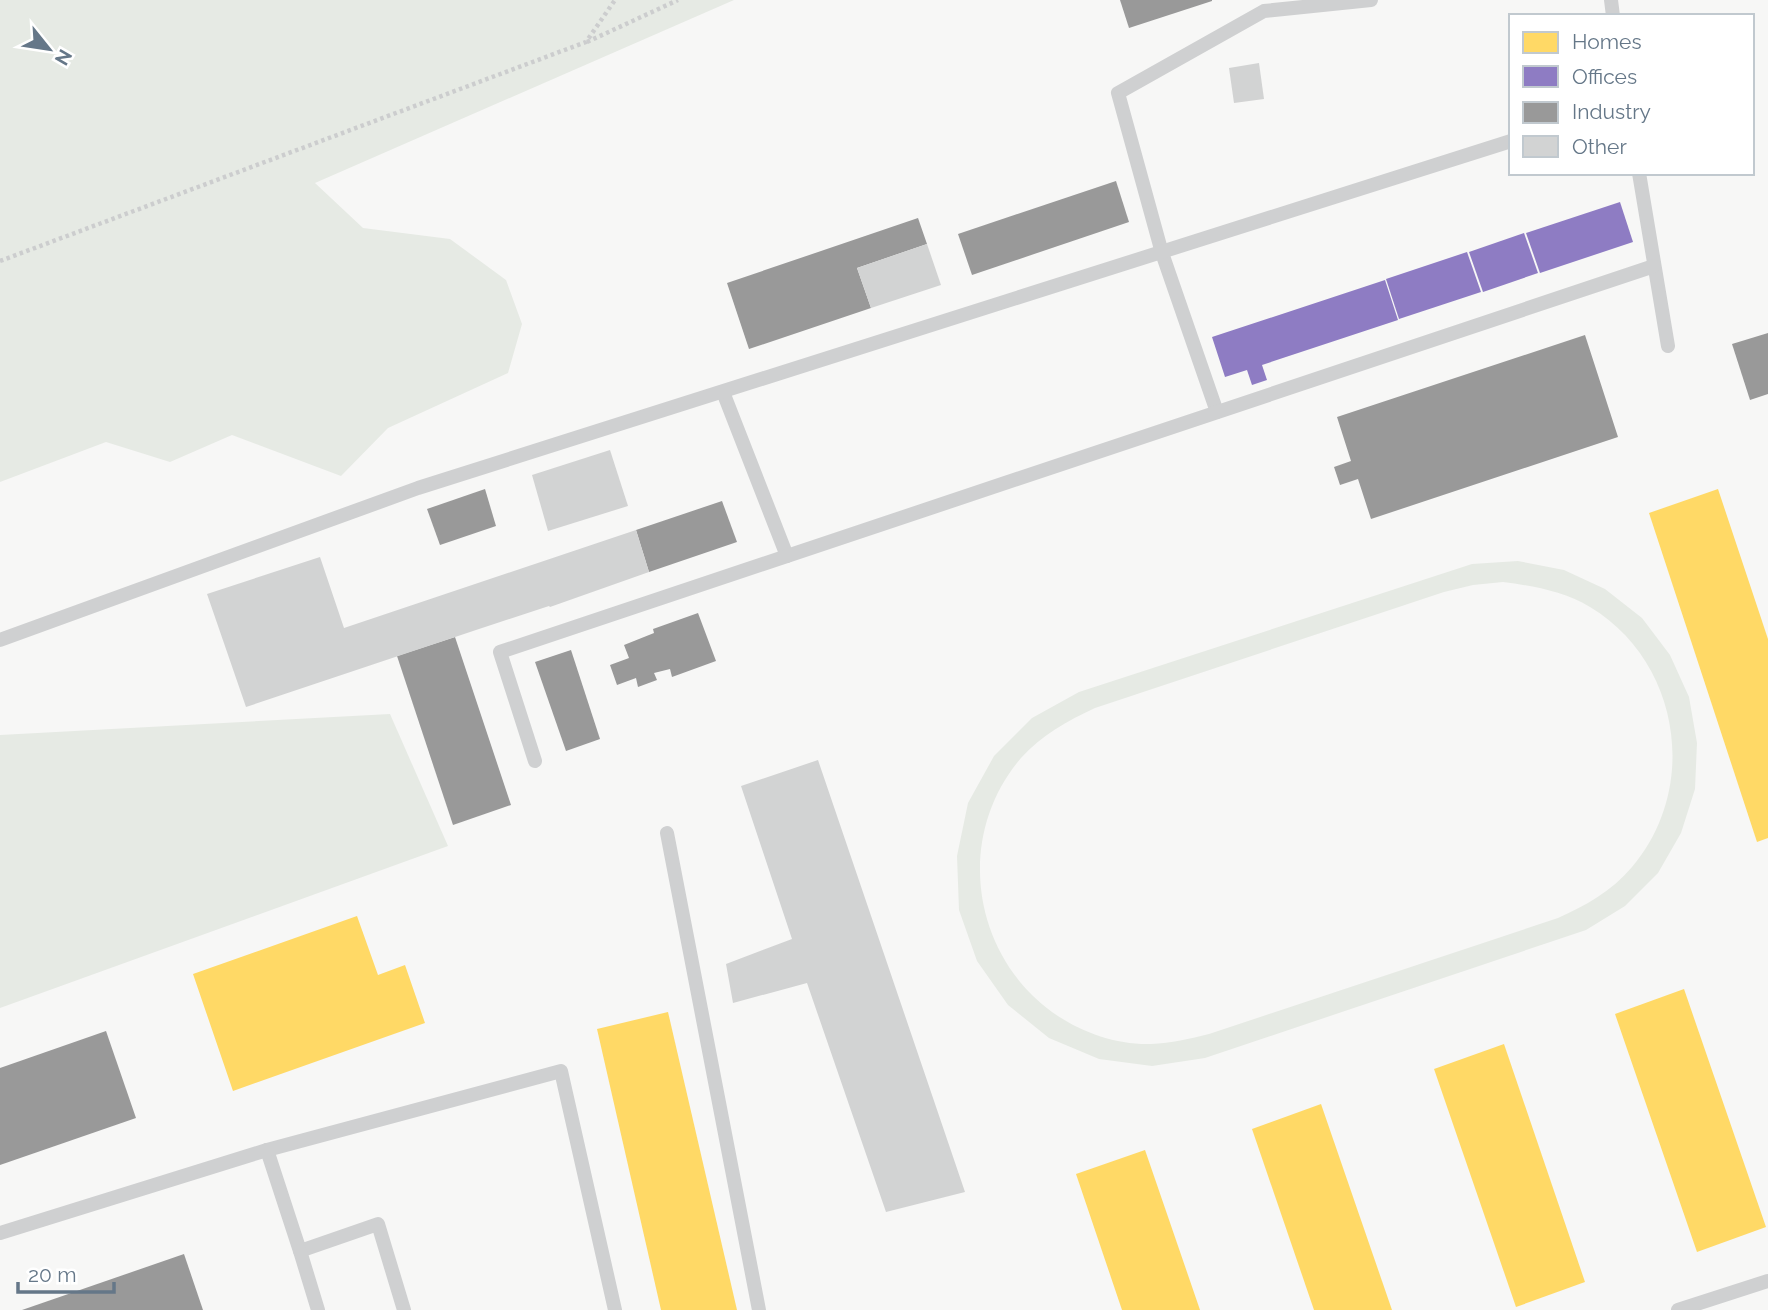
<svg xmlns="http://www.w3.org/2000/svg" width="1768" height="1310" font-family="Raleway,sans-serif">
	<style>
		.green { fill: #e6eae4; fill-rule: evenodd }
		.homes { fill: #ffd966 }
		.offices { fill: #8e7cc3 }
		.industry { fill: #999 }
		.building { fill: #d2d3d3 }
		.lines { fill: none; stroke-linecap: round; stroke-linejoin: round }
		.path { stroke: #cccdce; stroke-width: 4.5; stroke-dasharray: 3.5 3.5; stroke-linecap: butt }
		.lane { stroke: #cfd0d1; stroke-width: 14 }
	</style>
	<rect width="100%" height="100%" fill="#f7f7f6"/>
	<g class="green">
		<polygon points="0,0 734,0 315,183 363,228 450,239 506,280 522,324 508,373 388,428 341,476 232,435 170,462 106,442 0,482"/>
		<path d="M 1518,561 L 1564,570 L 1605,589 L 1642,618 L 1670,655 L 1689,697 L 1697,743 L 1695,789 L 1681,833 L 1658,873 L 1625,906 L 1586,930 L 1205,1058 L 1152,1066 L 1099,1059 L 1049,1038 L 1008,1005 L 977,961 L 959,910 L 957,856 L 968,803 L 994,756 L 1032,718 L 1079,692 L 1472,564 ZM 1503,582 C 1533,586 1563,591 1590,607 C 1680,661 1700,787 1632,867 C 1612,891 1585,906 1558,918 L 1209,1034 C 1190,1039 1171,1043 1151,1044 C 1116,1045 1080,1032 1052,1012 C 971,953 955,835 1021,758 C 1042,735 1067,721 1095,708 L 1444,592 L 1473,585 Z"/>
		<polygon points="390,714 448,846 0,1008 0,735"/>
	</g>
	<g class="homes">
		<polygon points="1718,489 1768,639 1768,838 1757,842 1649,513"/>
		<polygon points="357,916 378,975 405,965 425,1023 233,1091 193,974"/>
		<polygon points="1684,989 1766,1227 1697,1252 1615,1014"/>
		<polygon points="668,1012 737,1310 661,1310 597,1029"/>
		<polygon points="1504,1044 1585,1282 1516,1307 1434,1069"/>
		<polygon points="1321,1104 1392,1310 1314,1310 1252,1129"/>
		<polygon points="1145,1150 1200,1310 1122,1310 1076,1174"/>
	</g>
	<g class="offices">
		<polygon points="1620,202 1633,242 1540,273 1526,233"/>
		<polygon points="1524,233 1538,273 1483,292 1469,252"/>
		<polygon points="1467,252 1481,292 1399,319 1386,279"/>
		<polygon points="1385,280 1398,320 1262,365 1267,380 1252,385 1247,370 1225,377 1212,337"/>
	</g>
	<g class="industry">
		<polygon points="1120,0 1212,0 1212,1 1129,28"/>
		<polygon points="1116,181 1129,222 972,275 958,234"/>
		<polygon points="918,218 927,244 857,268 871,308 749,349 727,283"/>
		<polygon points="1768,333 1768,394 1750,400 1732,344"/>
		<polygon points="1585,335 1618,437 1371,519 1358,479 1340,485 1334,467 1351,461 1337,417"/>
		<polygon points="485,489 496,526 440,545 427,509"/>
		<polygon points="722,501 737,542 649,572 636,530"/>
		<polygon points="698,613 716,661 672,677 670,669 654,673 657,680 638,687 636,678 617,685 610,665 629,658 624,645 654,633 653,629"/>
		<polygon points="455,637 511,805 453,825 397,656"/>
		<polygon points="571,650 600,739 566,751 535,662"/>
		<polygon points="106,1031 136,1118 0,1165 0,1068"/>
		<polygon points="184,1254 203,1310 22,1310"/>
	</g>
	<g class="building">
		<polygon points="1259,63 1264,99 1234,103 1229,68"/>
		<polygon points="927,244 941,285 871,308 857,268"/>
		<polygon points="610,450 628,506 548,531 532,475"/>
		<polygon points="636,530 649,572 550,607 549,606 479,629 246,707 207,594 320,557 344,628"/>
		<polygon points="818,760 965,1192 886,1212 807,983 733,1003 726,964 792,939 741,786"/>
	</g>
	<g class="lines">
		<g class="path">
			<polyline points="587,42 678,0"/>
			<polyline points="0,261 586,42 615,0"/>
		</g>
		<g class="lane">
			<polyline points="1611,0 1613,16"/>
			<polyline points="1639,173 1668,346"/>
			<polyline points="723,392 787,556"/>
			<polyline points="1217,412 1162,253 1118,93 1264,11 1371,0"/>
			<polyline points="0,640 418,488 1511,141"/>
			<polyline points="535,761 500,652 1654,266"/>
			<polyline points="667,833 759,1310"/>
			<polyline points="267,1150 300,1251 378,1224 404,1310"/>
			<polyline points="0,1233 267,1150 561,1071 615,1310"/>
			<polyline points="300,1251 318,1310"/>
			<polyline points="1678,1310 1768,1281"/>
		</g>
	</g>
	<rect x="1509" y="14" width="245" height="161" fill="#ffffff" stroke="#c1c9cf" stroke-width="2"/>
	<rect x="1523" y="32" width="35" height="21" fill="#ffd966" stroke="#c1c9cf" stroke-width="2"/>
	<text x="1572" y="49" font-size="21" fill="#657788">Homes</text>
	<rect x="1523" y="66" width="35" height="21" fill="#8e7cc3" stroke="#c1c9cf" stroke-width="2"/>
	<text x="1572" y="84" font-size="21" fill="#657788">Offices</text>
	<rect x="1523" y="102" width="35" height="21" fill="#999999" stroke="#c1c9cf" stroke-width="2"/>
	<text x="1572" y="119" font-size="21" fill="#657788">Industry</text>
	<rect x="1523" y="136" width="35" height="21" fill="#d2d3d3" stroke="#c1c9cf" stroke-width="2"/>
	<text x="1572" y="154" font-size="21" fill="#657788">Other</text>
	<g transform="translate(49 49) rotate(120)" stroke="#ffffff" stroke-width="5" paint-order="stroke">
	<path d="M0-5L12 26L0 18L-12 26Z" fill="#657788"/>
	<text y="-10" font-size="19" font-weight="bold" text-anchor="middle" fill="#657788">N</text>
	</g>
	<path d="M18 1282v10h96v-10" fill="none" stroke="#657788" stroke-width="3.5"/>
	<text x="28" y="1282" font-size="21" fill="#657788" stroke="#ffffff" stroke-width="5" paint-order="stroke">20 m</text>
</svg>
